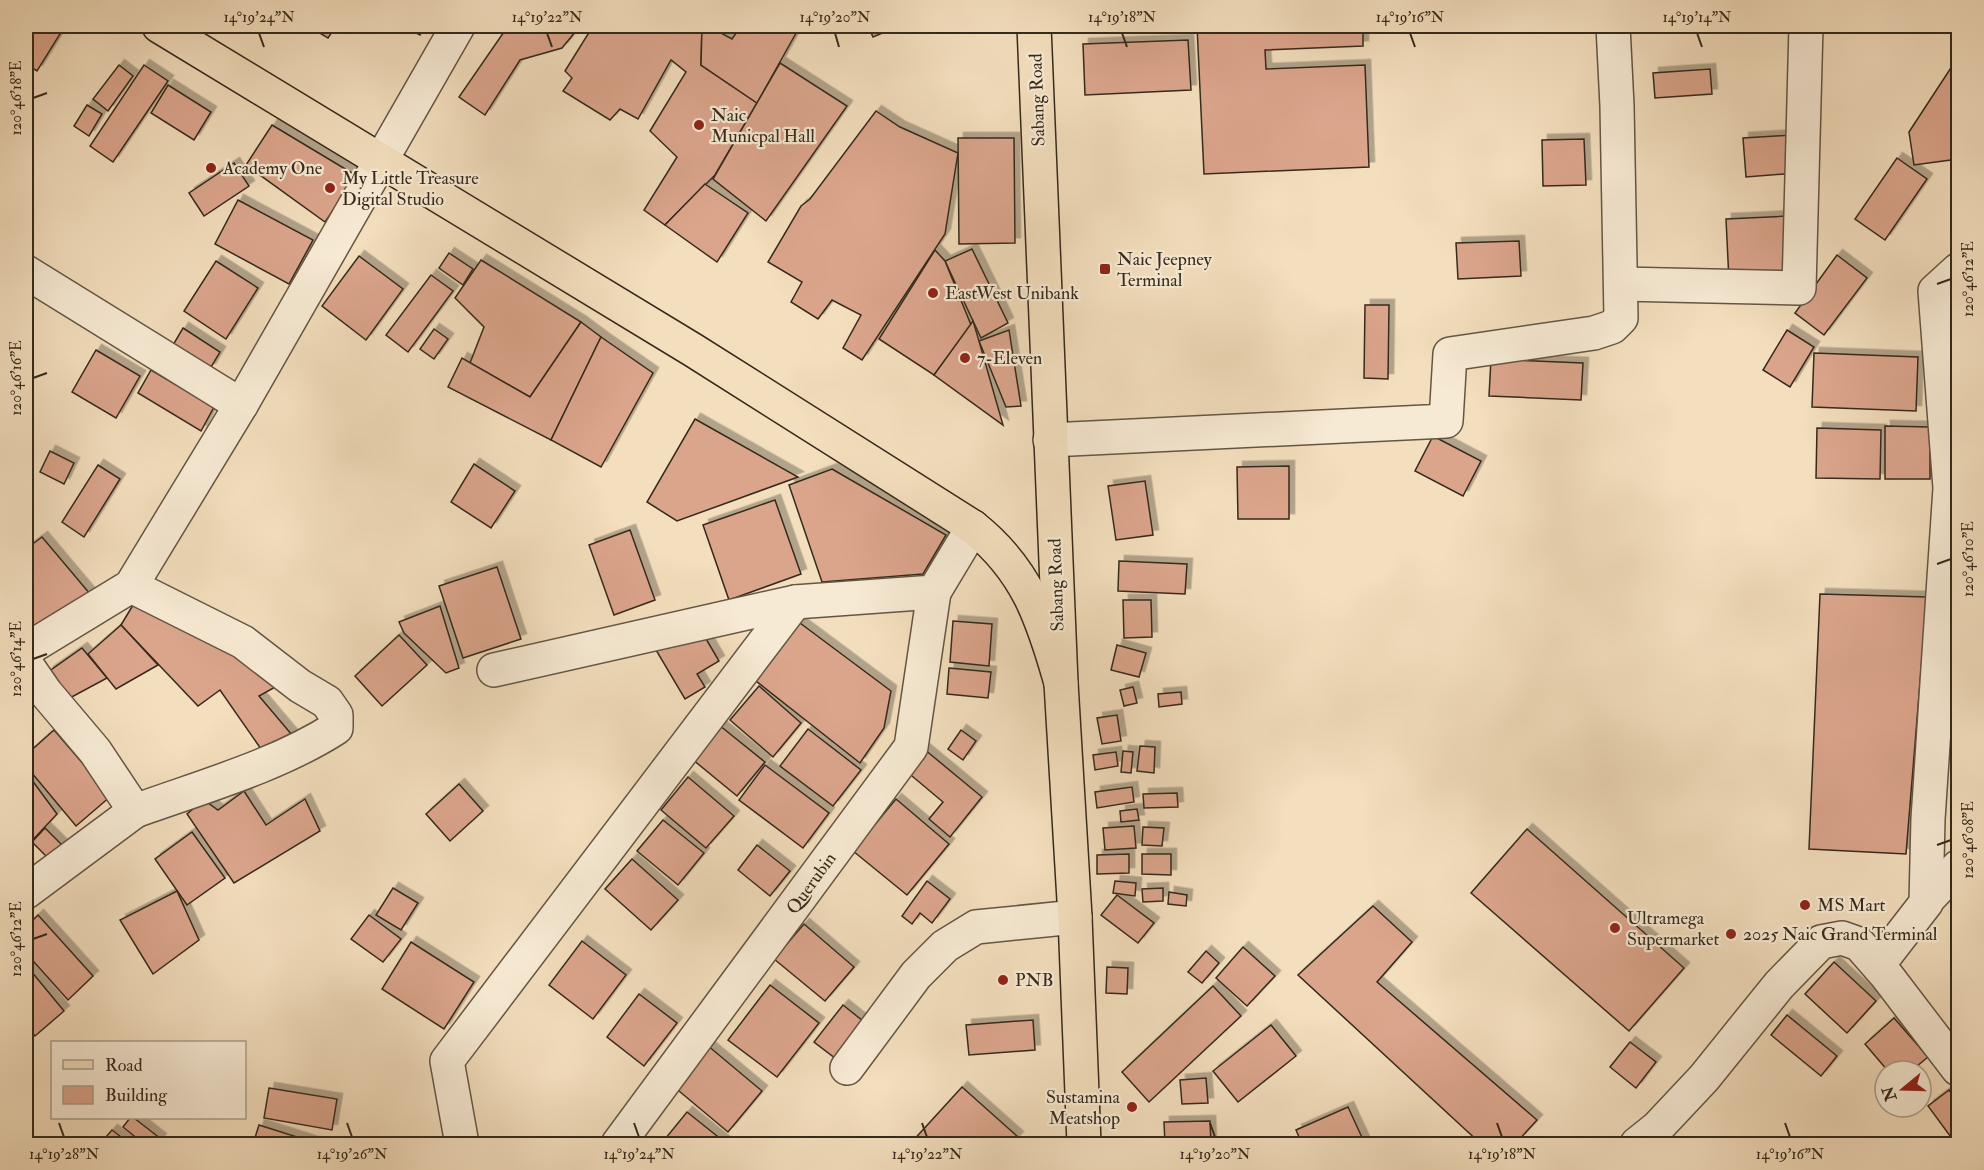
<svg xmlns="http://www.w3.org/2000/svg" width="1984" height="1170" font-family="'IM FELL Double Pica',serif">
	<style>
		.building { fill: #dba58c; stroke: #35291b; stroke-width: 1.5; filter: url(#shadow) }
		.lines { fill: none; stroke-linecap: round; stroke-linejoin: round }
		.minor-casing { stroke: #645644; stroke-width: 36 }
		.major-casing { stroke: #35291b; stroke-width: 36 }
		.minor { stroke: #f7ead4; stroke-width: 33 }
		.major { stroke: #f3debd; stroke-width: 33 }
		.ticks { fill: none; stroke: #35291b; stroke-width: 2 }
		.poi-dot { fill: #8f2418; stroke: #f7ead4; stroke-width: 2 }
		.labels { text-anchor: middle; stroke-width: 4.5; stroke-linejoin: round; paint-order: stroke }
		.street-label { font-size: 18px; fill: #35291b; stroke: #f7ead4 }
		.poi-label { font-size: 18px; fill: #35291b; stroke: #f7ead4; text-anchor: start }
		.neatline { fill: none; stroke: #35291b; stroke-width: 2 }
		.ticks-label { font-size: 15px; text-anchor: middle; fill: #35291b }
	</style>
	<defs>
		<filter id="shadow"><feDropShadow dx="5.5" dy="-5.5" stdDeviation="0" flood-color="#0004"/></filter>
	</defs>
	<rect width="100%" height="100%" fill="#f3debd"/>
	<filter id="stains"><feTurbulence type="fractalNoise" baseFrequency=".00333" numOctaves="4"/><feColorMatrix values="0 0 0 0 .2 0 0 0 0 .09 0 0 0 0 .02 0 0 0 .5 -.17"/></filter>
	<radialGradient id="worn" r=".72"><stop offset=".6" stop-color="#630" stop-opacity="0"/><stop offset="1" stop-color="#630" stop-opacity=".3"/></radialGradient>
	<g class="building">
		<polygon points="26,26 65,26 37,71 26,64"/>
		<polygon points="308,26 336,26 328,38"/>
		<polygon points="403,26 425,26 420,35"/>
		<polygon points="508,26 580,26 562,48 520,60 485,115 459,97"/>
		<polygon points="593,26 702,26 701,65 757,103 715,175 665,225 644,210 677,157 650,131 686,72 671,60 638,119 620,109 610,120 563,91 572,78 565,71"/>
		<polygon points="702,26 708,26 732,39 741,26 800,26 757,103 701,65"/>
		<polygon points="868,26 899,26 873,37"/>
		<polygon points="1072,26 1146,26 1072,29"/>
		<polygon points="1197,26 1363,26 1363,46 1265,50 1266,69 1365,65 1369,167 1204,174"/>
		<polygon points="1188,40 1191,90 1085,95 1083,44"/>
		<polygon points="1958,57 1958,159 1914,165 1909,132"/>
		<polygon points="780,63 847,106 766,221 713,179"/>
		<polygon points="119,65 133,76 108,111 93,99"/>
		<polygon points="144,65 168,81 113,162 90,146"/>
		<polygon points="1710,69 1712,94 1655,98 1653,73"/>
		<polygon points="168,85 211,112 194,140 151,113"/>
		<polygon points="87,105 102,114 89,136 74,126"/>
		<polygon points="876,111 900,127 958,153 945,234 862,360 843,348 861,315 832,300 818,319 791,302 802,282 768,262 801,206 810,199"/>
		<polygon points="272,125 357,176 325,222 246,165"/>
		<polygon points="1794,135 1797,173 1746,177 1743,138"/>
		<polygon points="958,138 1014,138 1015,243 959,244"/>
		<polygon points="1584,139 1586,185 1543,186 1542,140"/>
		<polygon points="1897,158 1927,179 1885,240 1855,219"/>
		<polygon points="234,163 249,186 204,216 189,193"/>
		<polygon points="705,184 748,213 717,262 665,225"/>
		<polygon points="238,200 313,240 289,284 215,244"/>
		<polygon points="1788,216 1790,278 1729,281 1726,219"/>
		<polygon points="1519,241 1521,276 1458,279 1456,243"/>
		<polygon points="972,249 1008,323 981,338 945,261"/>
		<polygon points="935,250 945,261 971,325 934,375 879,339"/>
		<polygon points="449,253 473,269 463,285 439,268"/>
		<polygon points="1837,255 1867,278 1824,335 1795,313"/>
		<polygon points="359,256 403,289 366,340 322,306"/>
		<polygon points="481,260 581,322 530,397 470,363 484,327 455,298"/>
		<polygon points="216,261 258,288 226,339 184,311"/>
		<polygon points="431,275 453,291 408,352 386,335"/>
		<polygon points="1365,305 1389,305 1388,379 1364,378"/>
		<polygon points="973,321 979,341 1003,425 934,375"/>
		<polygon points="581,322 601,337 551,440 448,387 462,358 530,397"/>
		<polygon points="183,328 220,352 210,369 173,345"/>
		<polygon points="434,329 448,339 434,359 420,349"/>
		<polygon points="1009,330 1021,406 1006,407 979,341"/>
		<polygon points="1787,330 1814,347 1790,387 1763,370"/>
		<polygon points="601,337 653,373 601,467 551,440"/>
		<polygon points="96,350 140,376 116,418 72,392"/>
		<polygon points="1814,353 1918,357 1916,411 1812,407"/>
		<polygon points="1491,359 1583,363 1581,400 1489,396"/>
		<polygon points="151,370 214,407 201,431 138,393"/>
		<polygon points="695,419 798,477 677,521 647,502"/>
		<polygon points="1885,426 1930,427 1930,479 1885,479"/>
		<polygon points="1817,428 1881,430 1880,479 1816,478"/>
		<polygon points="1433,436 1481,461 1463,496 1415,471"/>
		<polygon points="50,451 74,463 64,484 40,472"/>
		<polygon points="474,464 515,491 491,528 451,502"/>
		<polygon points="98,465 120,479 84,537 62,522"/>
		<polygon points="1289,466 1289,519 1238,519 1237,467"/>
		<polygon points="832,469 946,535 923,574 822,582 789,485"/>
		<polygon points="1145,481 1153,535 1116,540 1108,486"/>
		<polygon points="775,500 801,574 729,600 703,525"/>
		<polygon points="630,530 655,600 614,615 589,545"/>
		<polygon points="42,537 96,601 26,639 26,549"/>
		<polygon points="1119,561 1187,564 1185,594 1118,591"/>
		<polygon points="497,567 521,639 463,658 439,586"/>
		<polygon points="1820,594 1927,597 1906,854 1809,849"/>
		<polygon points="136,600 259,658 277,686 259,696 298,742 261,749 220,690 198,706 121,625"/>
		<polygon points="1123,600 1151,600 1152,637 1124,638"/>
		<polygon points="440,606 459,668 446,673 404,633 399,622"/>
		<polygon points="953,621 992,624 989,666 950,662"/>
		<polygon points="800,623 891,691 884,728 860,763 756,681"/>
		<polygon points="121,625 158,665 116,689 88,654"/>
		<polygon points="698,625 719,661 697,674 705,687 685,699 656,650"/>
		<polygon points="399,635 427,665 382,706 355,676"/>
		<polygon points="1117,645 1146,653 1139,677 1111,670"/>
		<polygon points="82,648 107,678 68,699 48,672"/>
		<polygon points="949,668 991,672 988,698 947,694"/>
		<polygon points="759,686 801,723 773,757 730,720"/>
		<polygon points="1133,687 1137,703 1124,706 1120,690"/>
		<polygon points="1181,692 1182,704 1159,707 1158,694"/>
		<polygon points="1117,715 1121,741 1102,744 1097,718"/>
		<polygon points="719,725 765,762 737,796 692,759"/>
		<polygon points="808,729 861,770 833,806 780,766"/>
		<polygon points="54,730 111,796 76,826 26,766 26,755"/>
		<polygon points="961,730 976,741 963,760 948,749"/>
		<polygon points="1140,746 1155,747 1154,773 1137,771"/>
		<polygon points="924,749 982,797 950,837 929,819 943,802 906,771"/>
		<polygon points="1123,751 1133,752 1131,773 1121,772"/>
		<polygon points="1116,752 1118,766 1095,770 1093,755"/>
		<polygon points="765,765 829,813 803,848 739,800"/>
		<polygon points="26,772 57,814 27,846 26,844"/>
		<polygon points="688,777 734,816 706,848 661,810"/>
		<polygon points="459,784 483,811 450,841 426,814"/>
		<polygon points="1132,787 1134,802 1097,808 1095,792"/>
		<polygon points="244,791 266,825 305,799 320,831 234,883 187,814 204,800 218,810"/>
		<polygon points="1177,793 1178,807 1144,808 1143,794"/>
		<polygon points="896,799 949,844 907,895 853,851"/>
		<polygon points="1137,809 1139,820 1121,822 1120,811"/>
		<polygon points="663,820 704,853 678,885 637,851"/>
		<polygon points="1134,826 1136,848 1105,850 1103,828"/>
		<polygon points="1143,827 1164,828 1162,846 1142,845"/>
		<polygon points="45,828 65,848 52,862 32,842"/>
		<polygon points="1527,829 1684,968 1629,1031 1471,893"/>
		<polygon points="192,832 225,878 187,905 155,859"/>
		<polygon points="757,845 790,871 770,896 738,870"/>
		<polygon points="1129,854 1129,873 1097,874 1097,855"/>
		<polygon points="1142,854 1171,854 1171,875 1142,874"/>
		<polygon points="632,859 678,900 651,930 605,889"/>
		<polygon points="927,881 950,899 932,923 920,913 912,924 902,916"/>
		<polygon points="1115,881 1136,883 1135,896 1113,893"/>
		<polygon points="393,888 418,903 401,930 376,915"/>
		<polygon points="1163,888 1163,901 1143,902 1142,889"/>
		<polygon points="177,891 199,940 153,974 120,920"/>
		<polygon points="1169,892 1187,895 1186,906 1168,904"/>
		<polygon points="1117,895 1154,923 1138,943 1101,915"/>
		<polygon points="1373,906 1412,942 1377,982 1537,1120 1515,1144 1481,1144 1298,975"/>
		<polygon points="38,915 93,976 68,1000 26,953 26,927"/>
		<polygon points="369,915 401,939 383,962 351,939"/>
		<polygon points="804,924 854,967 825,1001 774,959"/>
		<polygon points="582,941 626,975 593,1019 549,985"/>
		<polygon points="411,942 474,982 444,1029 382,989"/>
		<polygon points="1243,947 1275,976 1247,1006 1216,978"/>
		<polygon points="1206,951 1219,963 1202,983 1188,972"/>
		<polygon points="1834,962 1876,1001 1847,1033 1805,994"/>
		<polygon points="26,965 64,1011 35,1036 26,1025"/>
		<polygon points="1107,967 1128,968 1127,994 1106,993"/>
		<polygon points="770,985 819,1023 777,1077 728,1040"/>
		<polygon points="1213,986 1241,1016 1149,1102 1122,1072"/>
		<polygon points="639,994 677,1023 644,1066 607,1037"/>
		<polygon points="843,1005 873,1029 844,1065 814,1042"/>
		<polygon points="1787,1015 1837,1056 1821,1076 1771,1035"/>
		<polygon points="1894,1018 1928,1057 1911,1071 1888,1071 1865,1044"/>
		<polygon points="1033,1020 1035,1050 969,1055 966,1025"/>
		<polygon points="1271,1025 1296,1056 1238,1102 1213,1071"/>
		<polygon points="1630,1042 1656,1062 1636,1088 1610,1067"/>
		<polygon points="707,1045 762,1091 728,1132 673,1086"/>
		<polygon points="1206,1078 1208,1103 1182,1104 1180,1080"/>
		<polygon points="962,1087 1018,1137 1011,1144 910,1144"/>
		<polygon points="269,1088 337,1099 332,1130 264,1118"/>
		<polygon points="1949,1090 1958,1102 1958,1144 1956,1144 1928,1106"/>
		<polygon points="1348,1107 1365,1144 1302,1144 1296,1130"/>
		<polygon points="687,1112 727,1144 661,1144"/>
		<polygon points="130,1118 134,1118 161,1139 156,1144 144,1144 123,1127"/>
		<polygon points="1210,1121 1211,1144 1165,1144 1164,1122"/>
		<polygon points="259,1125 319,1144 253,1144"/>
		<polygon points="112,1130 130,1144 100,1144"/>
	</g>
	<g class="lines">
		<defs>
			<g id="minor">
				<polyline points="26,272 241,405"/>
				<polyline points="1621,284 1799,288 1806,26"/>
				<polyline points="1050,440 1446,421 1450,354 1594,333 1612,327 1621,318 1617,106 1613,26"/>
				<path d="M 131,586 L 243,642 L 300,686 L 327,702 L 336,715 L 336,728 C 277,766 201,787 135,811"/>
				<polyline points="26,650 131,586 241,405 458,26"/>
				<polyline points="26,664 46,693 95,751 135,811 26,892"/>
				<polyline points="494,670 795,602 934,592 973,527"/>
				<polyline points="1926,901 1958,867"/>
				<polyline points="1878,965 1926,903 1928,819 1950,488 1935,291 1958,270"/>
				<polyline points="847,1068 916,975 945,946 976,927 1075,917"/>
				<polyline points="462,1144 447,1061 795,602"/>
				<polyline points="618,1144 911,747 934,592"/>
				<polyline points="1637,1144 1657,1128 1704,1078 1779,985 1821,942 1842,938 1859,944 1887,976 1958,1069"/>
			</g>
			<g id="major">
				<path d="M 159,26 L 693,350 L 973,527 C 1027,570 1043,619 1061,683"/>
				<polyline points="1034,26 1061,683 1075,917 1084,1144"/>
			</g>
		</defs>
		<use href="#minor" class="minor-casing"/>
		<use href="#major" class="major-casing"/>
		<use href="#minor" class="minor"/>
		<use href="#major" class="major"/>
	</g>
	<path class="ticks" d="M 259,33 L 264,47M 547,33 L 552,47M 835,33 L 839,47M 1122,33 L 1127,47M 1410,33 L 1415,47M 1697,33 L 1702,47M 33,98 L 47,93M 1937,284 L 1951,279M 33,378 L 47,373M 1937,564 L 1951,559M 33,659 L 47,654M 1937,845 L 1951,840M 33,939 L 47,934M 59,1123 L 64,1137M 347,1123 L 352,1137M 634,1123 L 639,1137M 922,1123 L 927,1137M 1210,1123 L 1215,1137M 1497,1123 L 1502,1137M 1785,1123 L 1790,1137"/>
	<g class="poi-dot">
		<circle cx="699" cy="125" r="6"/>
		<circle cx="211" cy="168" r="6"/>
		<circle cx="330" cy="188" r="6"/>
		<rect x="1099" y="263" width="12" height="12" rx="3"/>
		<circle cx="933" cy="293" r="6"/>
		<circle cx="965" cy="358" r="6"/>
		<circle cx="1805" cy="905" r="6"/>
		<circle cx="1615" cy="928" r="6"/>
		<circle cx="1731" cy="934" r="6"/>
		<circle cx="1003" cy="980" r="6"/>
		<circle cx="1132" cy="1107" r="6"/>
	</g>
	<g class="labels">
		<g class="street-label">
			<text transform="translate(1037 100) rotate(-92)" y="6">Sabang Road</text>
			<text transform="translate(1056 585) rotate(-92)" y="6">Sabang Road</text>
			<text transform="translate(811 883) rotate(-54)" y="6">Querubin</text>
		</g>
		<g class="poi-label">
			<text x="711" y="121">Naic<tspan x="711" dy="21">Municpal Hall</tspan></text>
			<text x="223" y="174">Academy One</text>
			<text x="342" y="184">My Little Treasure<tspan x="342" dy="21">Digital Studio</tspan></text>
			<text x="1117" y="265">Naic Jeepney<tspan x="1117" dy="21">Terminal</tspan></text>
			<text x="945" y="299">EastWest Unibank</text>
			<text x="977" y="364">7-Eleven</text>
			<text x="1817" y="911">MS Mart</text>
			<text x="1627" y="924">Ultramega<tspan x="1627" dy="21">Supermarket</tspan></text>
			<text x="1743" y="940">2025 Naic Grand Terminal</text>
			<text x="1015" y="986">PNB</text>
			<text x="1120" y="1103" text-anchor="end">Sustamina<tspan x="1120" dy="21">Meatshop</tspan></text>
		</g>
	</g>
	<rect width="1984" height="1170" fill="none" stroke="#f3debd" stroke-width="66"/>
	<rect x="51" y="1041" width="195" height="78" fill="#f7ead4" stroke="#a99d8a" stroke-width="1.5"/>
	<rect x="63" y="1060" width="30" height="9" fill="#f3debd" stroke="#a99d8a" stroke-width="1.5"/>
	<text x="105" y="1071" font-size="18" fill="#35291b">Road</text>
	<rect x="63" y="1086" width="30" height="18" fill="#dba58c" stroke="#a99d8a" stroke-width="1.5"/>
	<text x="105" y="1101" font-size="18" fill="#35291b">Building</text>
	<g transform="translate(1903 1089) rotate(251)"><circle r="28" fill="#f7ead4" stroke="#a99d8a" stroke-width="1.5"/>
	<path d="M0-4.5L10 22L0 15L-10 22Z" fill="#8f2418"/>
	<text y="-9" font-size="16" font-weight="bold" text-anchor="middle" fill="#35291b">N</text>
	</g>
	<rect x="33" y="33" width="1918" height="1104" class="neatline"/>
	<g class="ticks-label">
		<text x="259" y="22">14°19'24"N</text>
		<text x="547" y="22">14°19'22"N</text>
		<text x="835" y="22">14°19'20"N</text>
		<text x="1122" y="22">14°19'18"N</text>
		<text x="1410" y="22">14°19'16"N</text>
		<text x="1697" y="22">14°19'14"N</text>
		<text transform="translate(16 98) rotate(-90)" y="5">120°46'18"E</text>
		<text transform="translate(1968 279) rotate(-90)" y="5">120°46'12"E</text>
		<text transform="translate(16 378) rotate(-90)" y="5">120°46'16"E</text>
		<text transform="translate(1968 559) rotate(-90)" y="5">120°46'10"E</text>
		<text transform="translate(16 659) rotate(-90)" y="5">120°46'14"E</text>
		<text transform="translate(1968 840) rotate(-90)" y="5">120°46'08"E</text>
		<text transform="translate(16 939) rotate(-90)" y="5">120°46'12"E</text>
		<text x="64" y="1159">14°19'28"N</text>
		<text x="352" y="1159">14°19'26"N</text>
		<text x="639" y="1159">14°19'24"N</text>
		<text x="927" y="1159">14°19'22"N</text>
		<text x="1215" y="1159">14°19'20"N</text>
		<text x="1502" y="1159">14°19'18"N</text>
		<text x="1790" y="1159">14°19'16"N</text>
	</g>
	<rect width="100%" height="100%" filter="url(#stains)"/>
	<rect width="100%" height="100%" fill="url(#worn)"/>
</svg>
